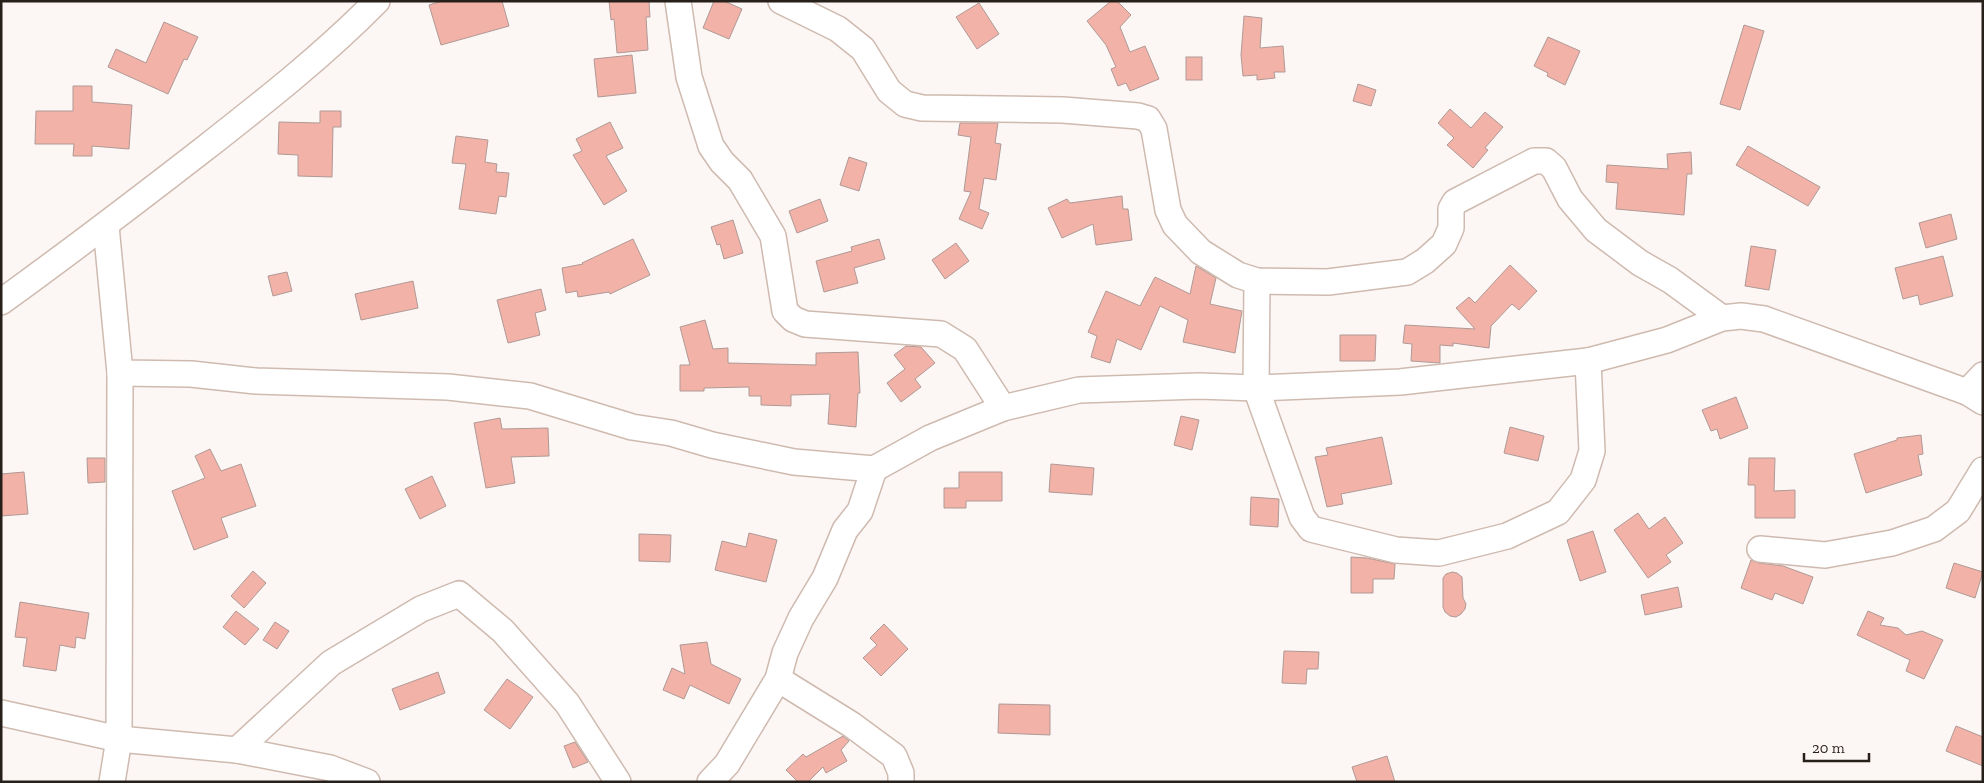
<svg xmlns="http://www.w3.org/2000/svg" width="1984" height="783" font-family="'Zilla Slab',serif">
	<style>
		.building { fill: #f2b2a8; stroke: #b09995 }
		.lines { fill: none; stroke-linecap: round; stroke-linejoin: round }
		.minor-casing { stroke: #cfbaaf; stroke-width: 28 }
		.minor { stroke: #fff; stroke-width: 25 }
	</style>
	<rect width="100%" height="100%" fill="#fcf7f5"/>
	<g class="building">
		<polygon points="442,1 502,1 509,26 441,45 429,5"/>
		<polygon points="609,1 649,1 650,17 646,17 648,50 617,53 614,19 611,20"/>
		<polygon points="714,1 724,1 742,9 729,39 703,28"/>
		<polygon points="1111,1 1117,1 1131,15 1120,27 1130,52 1145,46 1159,79 1130,91 1126,83 1118,86 1111,69 1116,67 1106,45 1087,21"/>
		<polygon points="979,3 999,34 977,49 956,17"/>
		<polygon points="1244,16 1262,18 1260,48 1283,46 1285,72 1274,72 1275,78 1257,80 1257,75 1243,76 1241,55"/>
		<polygon points="164,22 198,37 187,60 184,59 168,94 108,67 116,49 146,63"/>
		<polygon points="1744,25 1764,31 1740,110 1720,104"/>
		<polygon points="1548,37 1580,51 1565,85 1547,76 1548,73 1534,66"/>
		<polygon points="632,55 636,93 598,97 594,59"/>
		<rect x="1186" y="57" width="16" height="23"/>
		<polygon points="1358,84 1376,90 1371,106 1353,101"/>
		<polygon points="73,86 92,86 92,102 132,105 129,149 92,146 92,156 73,156 74,144 35,144 36,111 73,111"/>
		<polygon points="1450,109 1471,128 1485,112 1503,127 1485,148 1488,150 1473,168 1447,145 1454,138 1438,123"/>
		<polygon points="320,111 341,111 341,127 333,127 332,177 298,176 298,155 278,154 279,122 320,123"/>
		<polygon points="610,122 623,148 606,156 627,191 604,205 573,155 582,151 576,139"/>
		<polygon points="960,123 998,123 995,143 1001,144 996,180 984,178 979,209 989,213 982,229 959,219 971,192 964,191 971,137 958,135"/>
		<polygon points="456,136 488,140 485,162 497,164 496,172 509,173 506,197 499,196 496,214 459,209 466,164 452,163"/>
		<polygon points="1748,146 1820,187 1808,206 1736,165"/>
		<polygon points="1691,152 1692,174 1687,174 1684,215 1616,209 1618,183 1606,182 1607,165 1668,169 1667,154"/>
		<polygon points="849,157 867,163 859,191 840,185"/>
		<polygon points="1122,196 1123,209 1128,209 1132,240 1096,245 1093,224 1062,238 1048,208 1067,199 1070,203"/>
		<polygon points="820,199 828,221 797,233 789,211"/>
		<polygon points="1951,214 1957,239 1926,248 1919,223"/>
		<polygon points="733,220 743,253 724,259 720,244 717,245 711,227"/>
		<polygon points="633,239 650,275 610,294 609,292 578,297 577,291 566,293 562,268 583,264 582,263"/>
		<polygon points="879,239 885,259 854,268 858,283 824,292 816,261 852,251 851,247"/>
		<polygon points="956,243 969,261 945,279 932,260"/>
		<polygon points="1751,246 1776,250 1769,290 1745,286"/>
		<polygon points="1943,256 1953,296 1920,305 1918,295 1903,299 1895,268"/>
		<polygon points="1510,265 1537,291 1519,310 1512,304 1491,326 1489,348 1453,343 1453,346 1440,345 1440,363 1411,361 1412,344 1403,343 1405,325 1475,329 1456,308 1469,297 1475,303"/>
		<polygon points="1196,266 1216,278 1210,304 1242,311 1235,353 1183,342 1188,320 1160,306 1141,350 1117,339 1110,363 1091,357 1097,336 1088,332 1106,291 1140,306 1155,277 1190,294"/>
		<polygon points="287,272 292,291 273,296 268,276"/>
		<polygon points="413,281 418,308 361,320 355,294"/>
		<polygon points="541,289 546,310 535,313 540,335 508,343 497,300"/>
		<polygon points="705,320 713,349 728,348 728,363 816,365 816,353 858,352 860,393 858,393 856,427 828,424 830,394 791,395 791,406 761,405 761,396 749,396 749,387 704,388 704,391 680,391 680,365 690,365 680,327"/>
		<polygon points="1340,335 1376,335 1375,361 1340,361"/>
		<polygon points="906,346 921,347 935,363 915,379 921,387 901,402 887,383 905,369 894,355"/>
		<polygon points="1736,397 1748,428 1720,439 1717,429 1711,431 1702,410"/>
		<polygon points="1181,416 1199,420 1192,450 1174,445"/>
		<polygon points="500,418 502,429 548,428 549,456 511,457 515,483 486,488 474,423"/>
		<polygon points="1510,427 1544,436 1538,461 1504,453"/>
		<polygon points="1921,435 1923,454 1918,455 1922,475 1866,493 1854,454 1897,440 1897,438"/>
		<polygon points="1382,437 1392,484 1341,494 1343,504 1327,507 1315,457 1328,455 1326,448"/>
		<polygon points="210,449 221,471 241,464 256,506 221,518 228,537 194,550 172,491 205,478 195,456"/>
		<polygon points="87,458 105,458 105,482 88,483"/>
		<polygon points="1749,458 1775,458 1774,491 1795,490 1795,518 1755,518 1755,485 1748,485"/>
		<polygon points="1051,464 1094,468 1092,495 1049,492"/>
		<polygon points="24,472 28,514 1,516 1,474"/>
		<polygon points="959,472 1002,472 1002,501 966,501 966,508 944,508 944,488 959,488"/>
		<polygon points="432,476 446,506 420,519 405,489"/>
		<polygon points="1251,497 1279,499 1278,527 1250,525"/>
		<polygon points="1638,513 1649,529 1665,517 1683,543 1666,555 1671,562 1648,578 1614,530"/>
		<polygon points="1593,531 1606,572 1580,581 1567,540"/>
		<polygon points="749,533 777,540 766,582 715,570 722,541 746,547"/>
		<polygon points="639,534 671,535 670,562 639,561"/>
		<polygon points="1351,557 1367,558 1395,564 1394,579 1373,579 1373,593 1351,593"/>
		<polygon points="1751,560 1759,563 1783,566 1813,577 1803,604 1775,593 1772,600 1741,588"/>
		<polygon points="1954,563 1983,572 1975,598 1946,588"/>
		<polygon points="253,571 266,583 244,608 231,596"/>
		<polygon points="1452,572 1457,573 1462,577 1463,598 1466,604 1465,609 1461,614 1456,617 1450,616 1445,612 1443,607 1443,578 1446,574"/>
		<polygon points="1678,587 1682,607 1645,615 1641,595"/>
		<polygon points="20,602 89,613 85,639 76,637 75,648 60,645 56,671 23,666 27,638 15,637"/>
		<polygon points="236,611 259,629 245,645 223,627"/>
		<polygon points="1868,611 1884,618 1880,625 1898,628 1906,635 1922,631 1943,640 1924,679 1906,671 1910,660 1857,635"/>
		<polygon points="275,622 289,631 277,649 263,640"/>
		<polygon points="884,624 908,649 881,676 863,658 877,645 870,638"/>
		<polygon points="707,642 711,664 741,679 729,704 690,685 684,699 663,690 672,668 685,674 680,645"/>
		<polygon points="1284,651 1319,652 1318,669 1307,669 1306,684 1282,683"/>
		<polygon points="438,672 445,693 400,710 392,689"/>
		<polygon points="507,679 533,697 510,729 484,710"/>
		<polygon points="999,704 1050,705 1050,735 998,733"/>
		<polygon points="1956,726 1983,737 1983,766 1946,751"/>
		<polygon points="843,736 849,741 841,750 847,761 826,773 823,767 808,782 798,782 786,770 803,754 806,757"/>
		<polygon points="575,742 588,762 573,768 564,746"/>
		<polygon points="1387,756 1395,782 1357,782 1352,767"/>
	</g>
	<g class="lines">
		<defs>
			<g id="minor">
				<polyline points="678,1 689,77 711,146 722,162 740,180 773,236 785,311 793,319 805,324 941,334 965,349 1003,408"/>
				<polyline points="781,1 838,29 863,49 889,91 905,104 922,108 1063,110 1138,116 1148,119 1154,129 1168,210 1175,225 1201,252 1238,275 1257,281 1328,282 1407,272 1425,261 1444,244 1451,228 1451,209 1455,202 1534,161 1546,161 1554,168 1570,199 1596,230 1640,263 1670,280 1722,318"/>
				<polyline points="106,226 120,373 191,374 256,381 448,387 530,396 632,427 671,433 712,445 794,462 874,469 930,438 1003,408 1079,390 1199,386 1256,388 1400,382 1588,361 1667,340 1722,318 1741,316 1764,319 1967,392 1983,402"/>
				<polyline points="1257,281 1256,388 1302,517 1311,529 1396,550 1439,553 1507,536 1558,512 1583,480 1592,451 1588,361"/>
				<path d="M 1,302 C 70,252 137,201 204,149 C 264,102 324,55 377,1"/>
				<polyline points="1967,392 1983,375"/>
				<polyline points="1760,549 1825,555 1892,543 1934,529 1958,511 1983,470"/>
				<polyline points="778,679 852,725 894,756 901,773 901,782"/>
				<polyline points="1,713 119,739 237,750 330,768 367,782"/>
				<polyline points="237,750 331,663 421,609 459,594 503,631 567,703 618,782"/>
				<polyline points="112,782 119,739 120,373"/>
				<polyline points="710,782 727,764 778,679 785,653 801,618 825,578 845,530 860,511 874,469"/>
			</g>
		</defs>
		<use href="#minor" class="minor-casing"/>
		<use href="#minor" class="minor"/>
	</g>
	<rect width="1984" height="783" fill="none" stroke="#261f1a" stroke-width="5"/>
	<path d="M1804 753v8h65v-8" fill="none" stroke="#261f1a" stroke-width="2.5"/>
	<text x="1812" y="753" font-size="15" fill="#261f1a" stroke="#fcf7f5" stroke-width="4" paint-order="stroke">20 m</text>
</svg>
